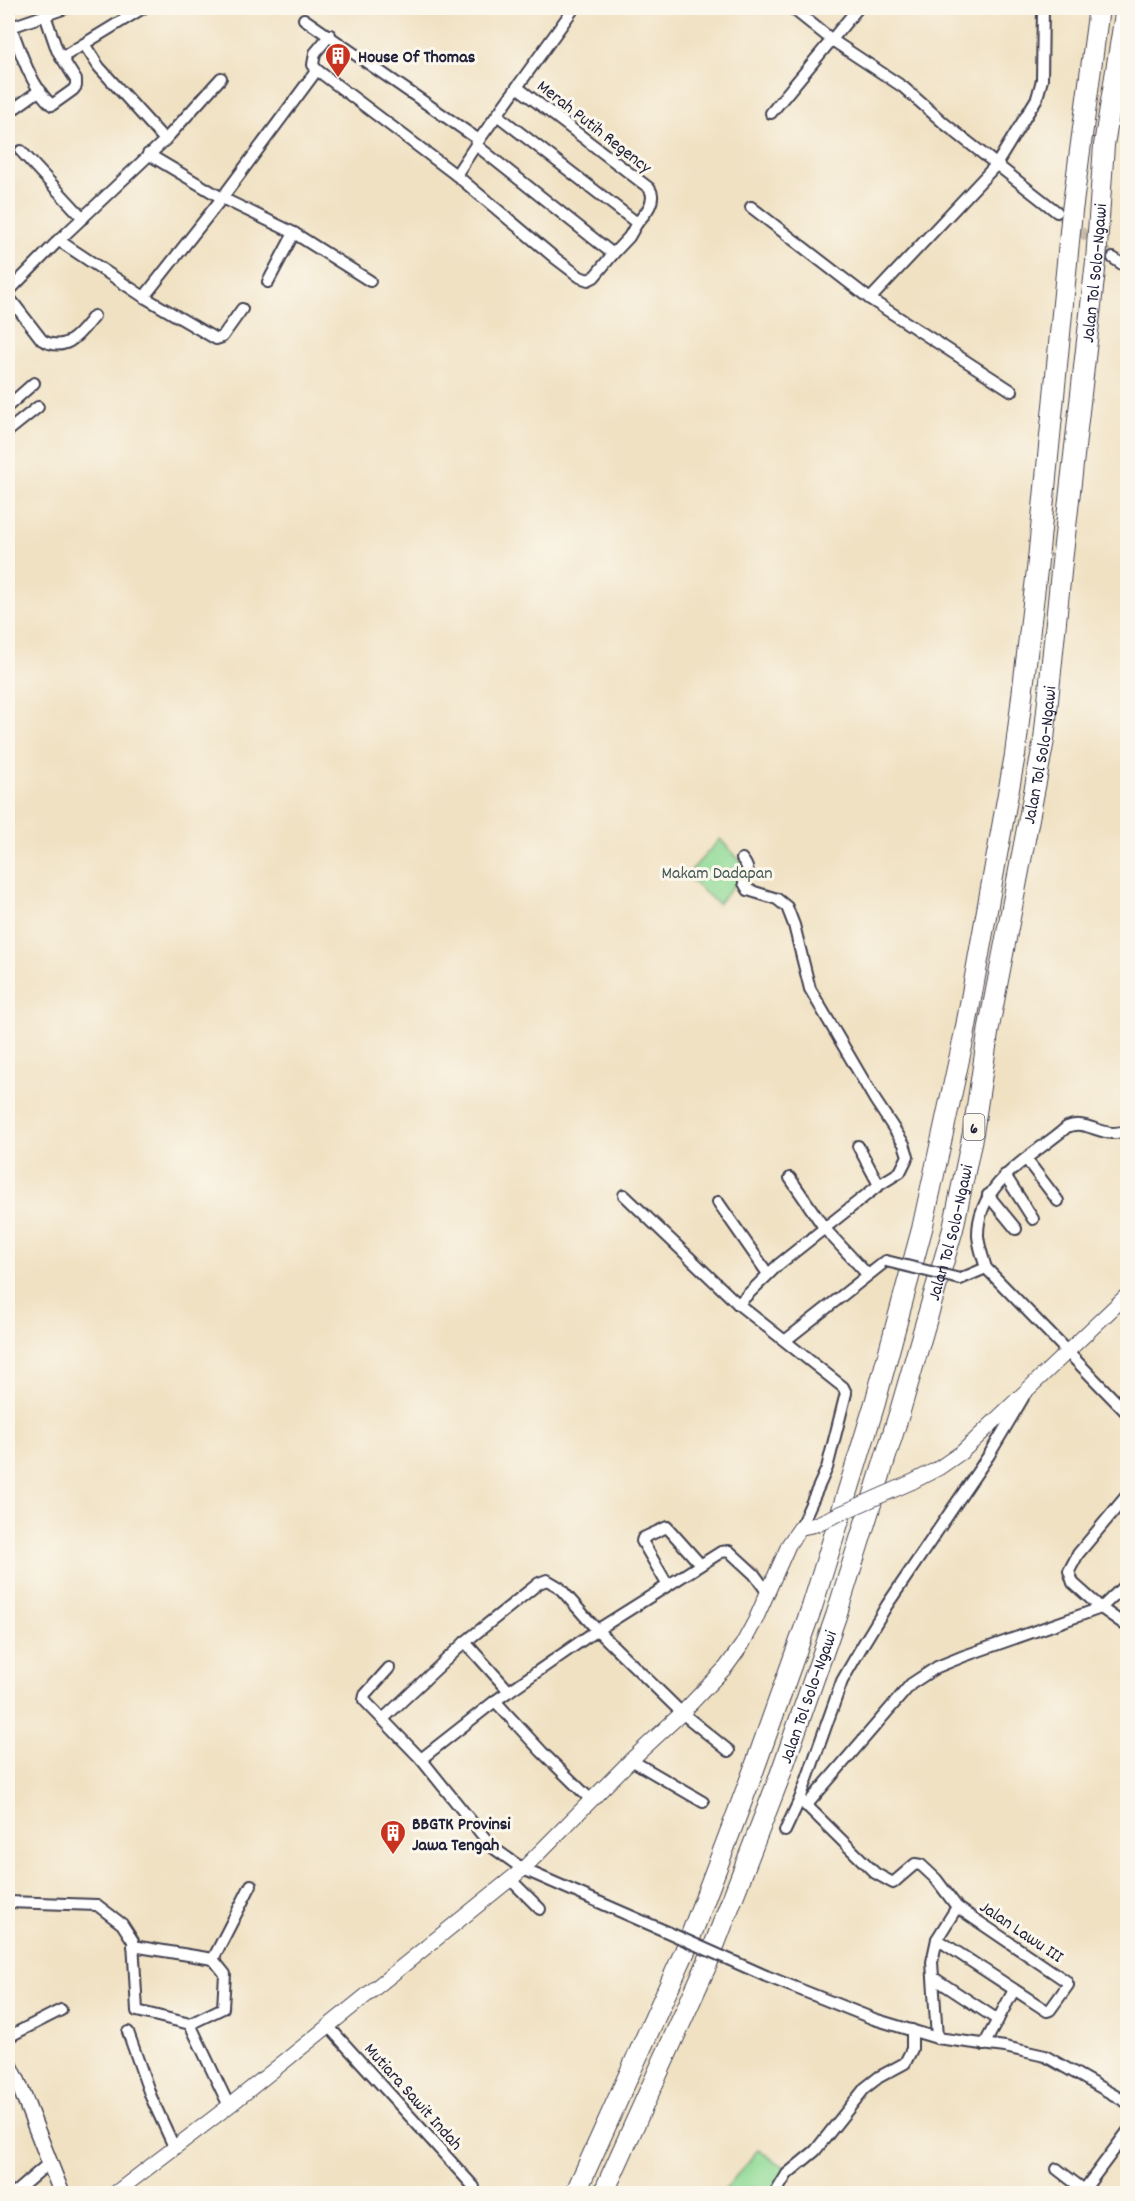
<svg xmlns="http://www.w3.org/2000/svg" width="1135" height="2201" font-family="Dekko,sans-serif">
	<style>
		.green { fill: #90da96; stroke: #597e68; stroke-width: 1.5 }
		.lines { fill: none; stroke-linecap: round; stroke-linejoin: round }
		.minor-tunnel { stroke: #c7bba7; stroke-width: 10; stroke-dasharray: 10 5; stroke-linecap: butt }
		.minor-casing { stroke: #413f4f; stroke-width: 14 }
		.tertiary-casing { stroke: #413f4f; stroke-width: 16 }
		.secondary-casing { stroke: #413f4f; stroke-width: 18 }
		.motorway-casing { stroke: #413f4f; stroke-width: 22 }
		.minor { stroke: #fff; stroke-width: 10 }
		.tertiary { stroke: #fff; stroke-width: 14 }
		.secondary { stroke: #fff; stroke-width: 15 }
		.motorway { stroke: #fff; stroke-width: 20 }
		.minor-bridge-casing { stroke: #413f4f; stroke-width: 14; stroke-linecap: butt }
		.tertiary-bridge-casing { stroke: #413f4f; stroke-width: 16; stroke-linecap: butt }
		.minor-bridge { stroke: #fff; stroke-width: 10 }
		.tertiary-bridge { stroke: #fff; stroke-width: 14 }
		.labels { text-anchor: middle; stroke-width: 6; stroke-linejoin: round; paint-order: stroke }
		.shield { fill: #fbf7ec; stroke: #636270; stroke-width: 1.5 }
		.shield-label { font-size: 16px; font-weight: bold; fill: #22223b }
		.poi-label { font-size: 18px; font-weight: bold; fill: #22223b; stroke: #fbf7ec; text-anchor: start }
		.street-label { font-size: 18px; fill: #22223b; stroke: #fbf7ec }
		.park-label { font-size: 18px; fill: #435956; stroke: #fbf7ec }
	</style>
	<rect width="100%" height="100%" fill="#fbf7ec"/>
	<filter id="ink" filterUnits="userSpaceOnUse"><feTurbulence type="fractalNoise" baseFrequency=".0167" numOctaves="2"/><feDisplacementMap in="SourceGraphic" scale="12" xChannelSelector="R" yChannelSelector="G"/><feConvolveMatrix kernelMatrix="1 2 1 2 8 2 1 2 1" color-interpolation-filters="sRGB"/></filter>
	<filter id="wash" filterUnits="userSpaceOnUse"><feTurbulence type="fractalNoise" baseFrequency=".008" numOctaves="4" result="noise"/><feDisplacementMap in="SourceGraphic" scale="24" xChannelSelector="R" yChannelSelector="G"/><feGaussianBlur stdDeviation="1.35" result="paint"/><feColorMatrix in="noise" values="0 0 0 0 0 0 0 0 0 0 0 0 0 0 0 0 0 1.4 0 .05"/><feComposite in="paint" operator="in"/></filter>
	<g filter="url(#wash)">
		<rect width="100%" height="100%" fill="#f0e1c2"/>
		<g class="green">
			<polygon points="720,839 748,869 718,904 686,876"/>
			<polygon points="758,2150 788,2169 772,2193 721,2194"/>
		</g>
	</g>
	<g filter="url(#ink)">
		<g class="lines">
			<polyline class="minor-tunnel" points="1057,212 1113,258"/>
			<defs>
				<g id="minor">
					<polyline points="792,8 832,40 903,87 945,124 1057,212"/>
					<path d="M 8,18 C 17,43 31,88 52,105 L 73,90 L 76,86 L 76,80 L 57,50 L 45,15"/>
					<polyline points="304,19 479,140 456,175"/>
					<polyline points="11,27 66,8"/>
					<polyline points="330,35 315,53 313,65 317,70 456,175 555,258 580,277 588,280 594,277 613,254 476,145"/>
					<polyline points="84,44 99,67 165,140"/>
					<polyline points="61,58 143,8"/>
					<polyline points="8,113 40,90"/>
					<polyline points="771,113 858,8"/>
					<path d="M 497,115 L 637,223 C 645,214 658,200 649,188 L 517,87"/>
					<polyline points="479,140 574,8"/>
					<polyline points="21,151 83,218"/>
					<polyline points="148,154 222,198 294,233 370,281"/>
					<polyline points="751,207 870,299 1012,391"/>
					<polyline points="58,240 144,297 216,339 222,337 242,309"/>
					<polyline points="613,254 629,237 637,223"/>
					<polyline points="1113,258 1128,268"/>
					<polyline points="268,282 294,233"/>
					<polyline points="8,292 55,244 165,140 221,78"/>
					<path d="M 8,296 L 42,340 C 67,354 80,333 94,316"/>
					<polyline points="144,297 222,198 317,70"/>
					<polyline points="870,299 996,165 1037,98 1042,80 1043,8"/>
					<polyline points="8,406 34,383"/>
					<polyline points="8,431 38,407"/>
					<path d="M 1128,1131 C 1123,1132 1117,1133 1112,1133 C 1096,1132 1083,1120 1067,1127 C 1031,1158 977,1182 978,1236 C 979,1247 983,1258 986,1268 L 1128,1414"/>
					<polyline points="858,1146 879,1185"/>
					<polyline points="1026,1159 1058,1201"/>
					<polyline points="1005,1175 1033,1219"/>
					<polyline points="790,1178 825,1229 867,1274"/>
					<polyline points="624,1195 738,1304 843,1387 846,1393 827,1468 800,1528"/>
					<polyline points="988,1195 1016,1229"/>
					<polyline points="718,1202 768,1274"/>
					<polyline points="960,1279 986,1268"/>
					<path d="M 738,1304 L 778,1265 L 879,1185 L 900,1172 L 908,1156 L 904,1144 L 875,1100 L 810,989 L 794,925 L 787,907 L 777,899 L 748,890 L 744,883 C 748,871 750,869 742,859"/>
					<polyline points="786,1340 886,1261"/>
					<polyline points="1128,1582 1101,1608 1128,1627"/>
					<polyline points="667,1584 642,1541 643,1538 667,1527 700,1564"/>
					<polyline points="1101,1608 1073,1583 1069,1571 1078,1554 1128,1494"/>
					<polyline points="465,1642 509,1691"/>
					<polyline points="389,1668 365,1695 364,1700 421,1759 492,1847 523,1869 665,1931"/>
					<polyline points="495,1701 542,1752 591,1800"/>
					<polyline points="383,1719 465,1642 539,1583 547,1580 559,1587 597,1630 682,1713 729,1751"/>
					<polyline points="421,1759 495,1701 597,1630 721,1552 729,1551 754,1574 768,1593"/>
					<polyline points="631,1760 703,1802"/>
					<polyline points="806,1806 911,1684 937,1667 964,1656 1101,1608"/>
					<polyline points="785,1831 800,1799"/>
					<polyline points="510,1879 540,1909"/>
					<polyline points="8,1902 97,1905 122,1924 133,1941 137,2011 190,2024 229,2106"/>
					<polyline points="937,1939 1047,2011 1050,2010 1068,1985 1066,1981 957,1907 936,1879 921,1865 915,1864 893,1883 875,1873 800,1799 842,1681 861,1648 887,1605 989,1455 1023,1398"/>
					<polyline points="133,1946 213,1959"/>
					<polyline points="766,1976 874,2019 937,2038 1005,2047 1045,2056 1128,2103"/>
					<polyline points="934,1978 998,2020"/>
					<polyline points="190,2024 223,2008 225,1974 213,1959 251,1885"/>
					<polyline points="329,2027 474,2187"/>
					<polyline points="128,2032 151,2097 175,2149"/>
					<polyline points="8,2037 61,2010"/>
					<polyline points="937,2038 932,1962 937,1939 957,1907"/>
					<polyline points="984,2045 1014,1990"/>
					<polyline points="1057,2169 1088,2193"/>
					<polyline points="13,2194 50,2162"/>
					<polyline points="775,2194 787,2174 815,2151 865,2088 879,2077 905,2063 912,2049 912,2030"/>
					<polyline points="1081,2194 1128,2131"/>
				</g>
				<g id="tertiary">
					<polyline points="912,1482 939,1468 962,1452 1128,1294"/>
					<polyline points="114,2194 229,2106 523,1869 631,1760 682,1713 726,1667 742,1645 755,1621 789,1544 800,1528 814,1525"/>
				</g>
				<polyline id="secondary" points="8,2061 18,2082 62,2194"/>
				<g id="motorway">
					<polyline points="575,2194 685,1951 753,1772 812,1607 839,1520 875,1403 922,1229 965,1032 1015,755 1037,570 1072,211 1099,8"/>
					<path id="s1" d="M 603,2194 L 707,1964 L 778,1781 L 836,1616 L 900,1411 L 953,1229 L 973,1133 L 989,1027 L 1044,740 L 1062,562 L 1096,261 L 1104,145 L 1126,8"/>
				</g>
			</defs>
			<use href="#minor" class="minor-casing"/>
			<use href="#tertiary" class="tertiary-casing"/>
			<use href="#secondary" class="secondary-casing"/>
			<use href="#motorway" class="motorway-casing"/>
			<use href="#minor" class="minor"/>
			<use href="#tertiary" class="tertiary"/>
			<use href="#secondary" class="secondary"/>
			<use href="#motorway" class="motorway"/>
			<defs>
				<g id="minor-bridge">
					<polyline points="886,1261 960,1279"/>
					<polyline points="665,1931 766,1976"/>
				</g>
				<polyline id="tertiary-bridge" points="814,1525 912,1482"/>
			</defs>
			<use href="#minor-bridge" class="minor-bridge-casing"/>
			<use href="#tertiary-bridge" class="tertiary-bridge-casing"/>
			<use href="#minor-bridge" class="minor-bridge"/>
			<use href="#tertiary-bridge" class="tertiary-bridge"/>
		</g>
	</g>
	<defs>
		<symbol id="building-pin" viewBox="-11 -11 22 30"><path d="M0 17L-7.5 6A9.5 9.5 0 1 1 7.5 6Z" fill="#c8321e" stroke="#fbf7ec"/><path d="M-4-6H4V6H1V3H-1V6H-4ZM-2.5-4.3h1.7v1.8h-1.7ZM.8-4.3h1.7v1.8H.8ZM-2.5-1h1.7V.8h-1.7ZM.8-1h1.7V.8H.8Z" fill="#fff"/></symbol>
	</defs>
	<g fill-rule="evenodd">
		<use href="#building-pin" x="323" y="41" width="30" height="40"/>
		<use href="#building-pin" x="378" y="1818" width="30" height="40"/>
	</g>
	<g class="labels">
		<rect class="shield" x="963.5" y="1114" width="21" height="26" rx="4.5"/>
		<g class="shield-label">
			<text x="974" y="1133">6</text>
		</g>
		<g class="poi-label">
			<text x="358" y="62">House Of Thomas</text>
			<text x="412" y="1829">BBGTK Provinsi<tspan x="412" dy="21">Jawa Tengah</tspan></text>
		</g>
		<g class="street-label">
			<text transform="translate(595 126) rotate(38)" y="6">Merah Putih Regency</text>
			<text dy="6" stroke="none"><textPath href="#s1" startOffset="1995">Jalan Tol Solo–Ngawi</textPath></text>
			<text dy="6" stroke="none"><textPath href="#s1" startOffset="1510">Jalan Tol Solo–Ngawi</textPath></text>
			<text dy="6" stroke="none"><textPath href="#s1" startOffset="1024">Jalan Tol Solo–Ngawi</textPath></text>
			<text dy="6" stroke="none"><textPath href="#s1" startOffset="538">Jalan Tol Solo–Ngawi</textPath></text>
			<text transform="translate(1022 1931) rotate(34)" y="6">Jalan Lawu III</text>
			<text transform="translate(414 2096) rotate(48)" y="6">Mutiara Sawit Indah</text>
		</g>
		<g class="park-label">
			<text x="717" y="878">Makam Dadapan</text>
		</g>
	</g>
	<rect width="1135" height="2201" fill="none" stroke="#fbf7ec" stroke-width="30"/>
</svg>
